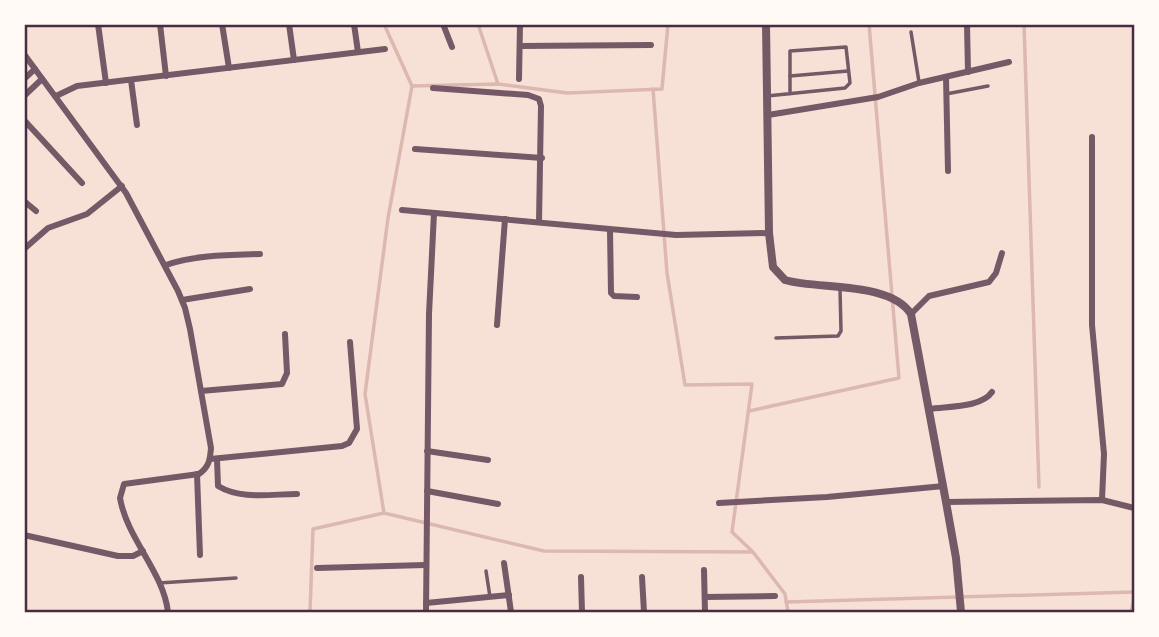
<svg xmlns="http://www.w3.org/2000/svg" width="1159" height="637" font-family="'Nunito Sans',sans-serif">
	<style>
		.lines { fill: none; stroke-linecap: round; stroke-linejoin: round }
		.stream { stroke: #dcb8b0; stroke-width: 3.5 }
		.service { stroke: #755966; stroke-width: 3.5 }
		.minor { stroke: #755966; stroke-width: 6 }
		.tertiary { stroke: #755966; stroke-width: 8 }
		.neatline { fill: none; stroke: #4a2c40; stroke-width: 2.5 }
	</style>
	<rect width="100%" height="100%" fill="#f7e1d7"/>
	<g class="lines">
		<g class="stream">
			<polyline points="384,24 412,86 388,218 365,394 384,513"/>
			<polyline points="478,24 498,84"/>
			<polyline points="1024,24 1039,487"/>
			<polyline points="412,86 498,84 567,93 662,89 668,24"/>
			<polyline points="749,411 899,378 869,24"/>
			<polyline points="753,552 785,594 788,612"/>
			<polyline points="786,602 1134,592"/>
			<polyline points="310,612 313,529 384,513 544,551 753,552 732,532 752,384 685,385 667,273 653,89"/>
			<polyline points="1131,612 1134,598"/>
		</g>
		<g class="service">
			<polyline points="911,32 919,82"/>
			<polyline points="790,76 848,71"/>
			<polyline points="946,94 988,86"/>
			<polyline points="767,96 845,88 850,83 846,47 790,51 790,94"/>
			<polyline points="776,338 838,336 841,331 840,289"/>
			<polyline points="486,571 490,597"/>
			<polyline points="159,583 236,578"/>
		</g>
		<g class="minor">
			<polyline points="98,24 106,83"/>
			<polyline points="160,24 166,76"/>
			<polyline points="222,24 229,68"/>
			<polyline points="289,24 294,60"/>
			<polyline points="354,24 358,52"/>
			<polyline points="443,24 452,47"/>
			<polyline points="967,24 968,72"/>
			<polyline points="520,46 651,45"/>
			<path d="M 24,54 L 126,193 L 178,291 L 185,308 L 190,329 L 211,448 C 210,460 209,467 199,474 L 124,484 L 120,498 C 127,539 163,571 168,612"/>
			<polyline points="946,77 948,171"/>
			<polyline points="24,79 35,69"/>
			<polyline points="519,79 520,24"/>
			<polyline points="131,80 137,125"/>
			<polyline points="433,88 528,95 539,99 541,106 539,222"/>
			<polyline points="24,96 42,79"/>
			<polyline points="56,96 77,86 385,49"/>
			<polyline points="768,115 878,97 919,83 1009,62"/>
			<polyline points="24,120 82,183"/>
			<polyline points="1092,137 1092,325 1104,454 1102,500"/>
			<polyline points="415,149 542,158"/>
			<polyline points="24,201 36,211"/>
			<polyline points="402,210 676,235 769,233"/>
			<polyline points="610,230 611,293 614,296 637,297"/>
			<polyline points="24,249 48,228 87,214 122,186"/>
			<path d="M 166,265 C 195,255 229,255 260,254"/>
			<polyline points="182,300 250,289"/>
			<polyline points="911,314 929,296 989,282 996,273 1002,253"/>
			<polyline points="497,325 505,219"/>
			<polyline points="201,391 282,384 287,373 285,334"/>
			<path d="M 929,409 C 948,406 981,408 992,392"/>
			<polyline points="427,451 488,460"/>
			<polyline points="210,459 342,446 349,443 357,429 350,342"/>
			<path d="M 217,459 L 218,486 C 241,500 271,494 297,494"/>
			<polyline points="197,474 200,555"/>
			<polyline points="427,491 498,504"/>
			<polyline points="946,502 1102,500 1134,508"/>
			<polyline points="719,503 827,497 944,486"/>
			<polyline points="24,535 118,556 133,556 143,551"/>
			<polyline points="504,563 511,612"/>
			<polyline points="317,568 425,565"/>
			<polyline points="704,570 705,612"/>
			<polyline points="581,577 582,612"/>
			<polyline points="642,577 644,612"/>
			<polyline points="705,597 775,596"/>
			<polyline points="426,603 509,595"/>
			<polyline points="426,612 429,314 434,213"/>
		</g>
		<path class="tertiary" d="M 766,24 L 769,233 L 773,267 L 785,280 C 819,290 890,281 911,314 L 946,502 L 956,558 L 961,612"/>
	</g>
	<rect width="1159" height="637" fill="none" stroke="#fffaf5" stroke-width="52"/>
	<rect x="26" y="26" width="1107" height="585" class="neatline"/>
</svg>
